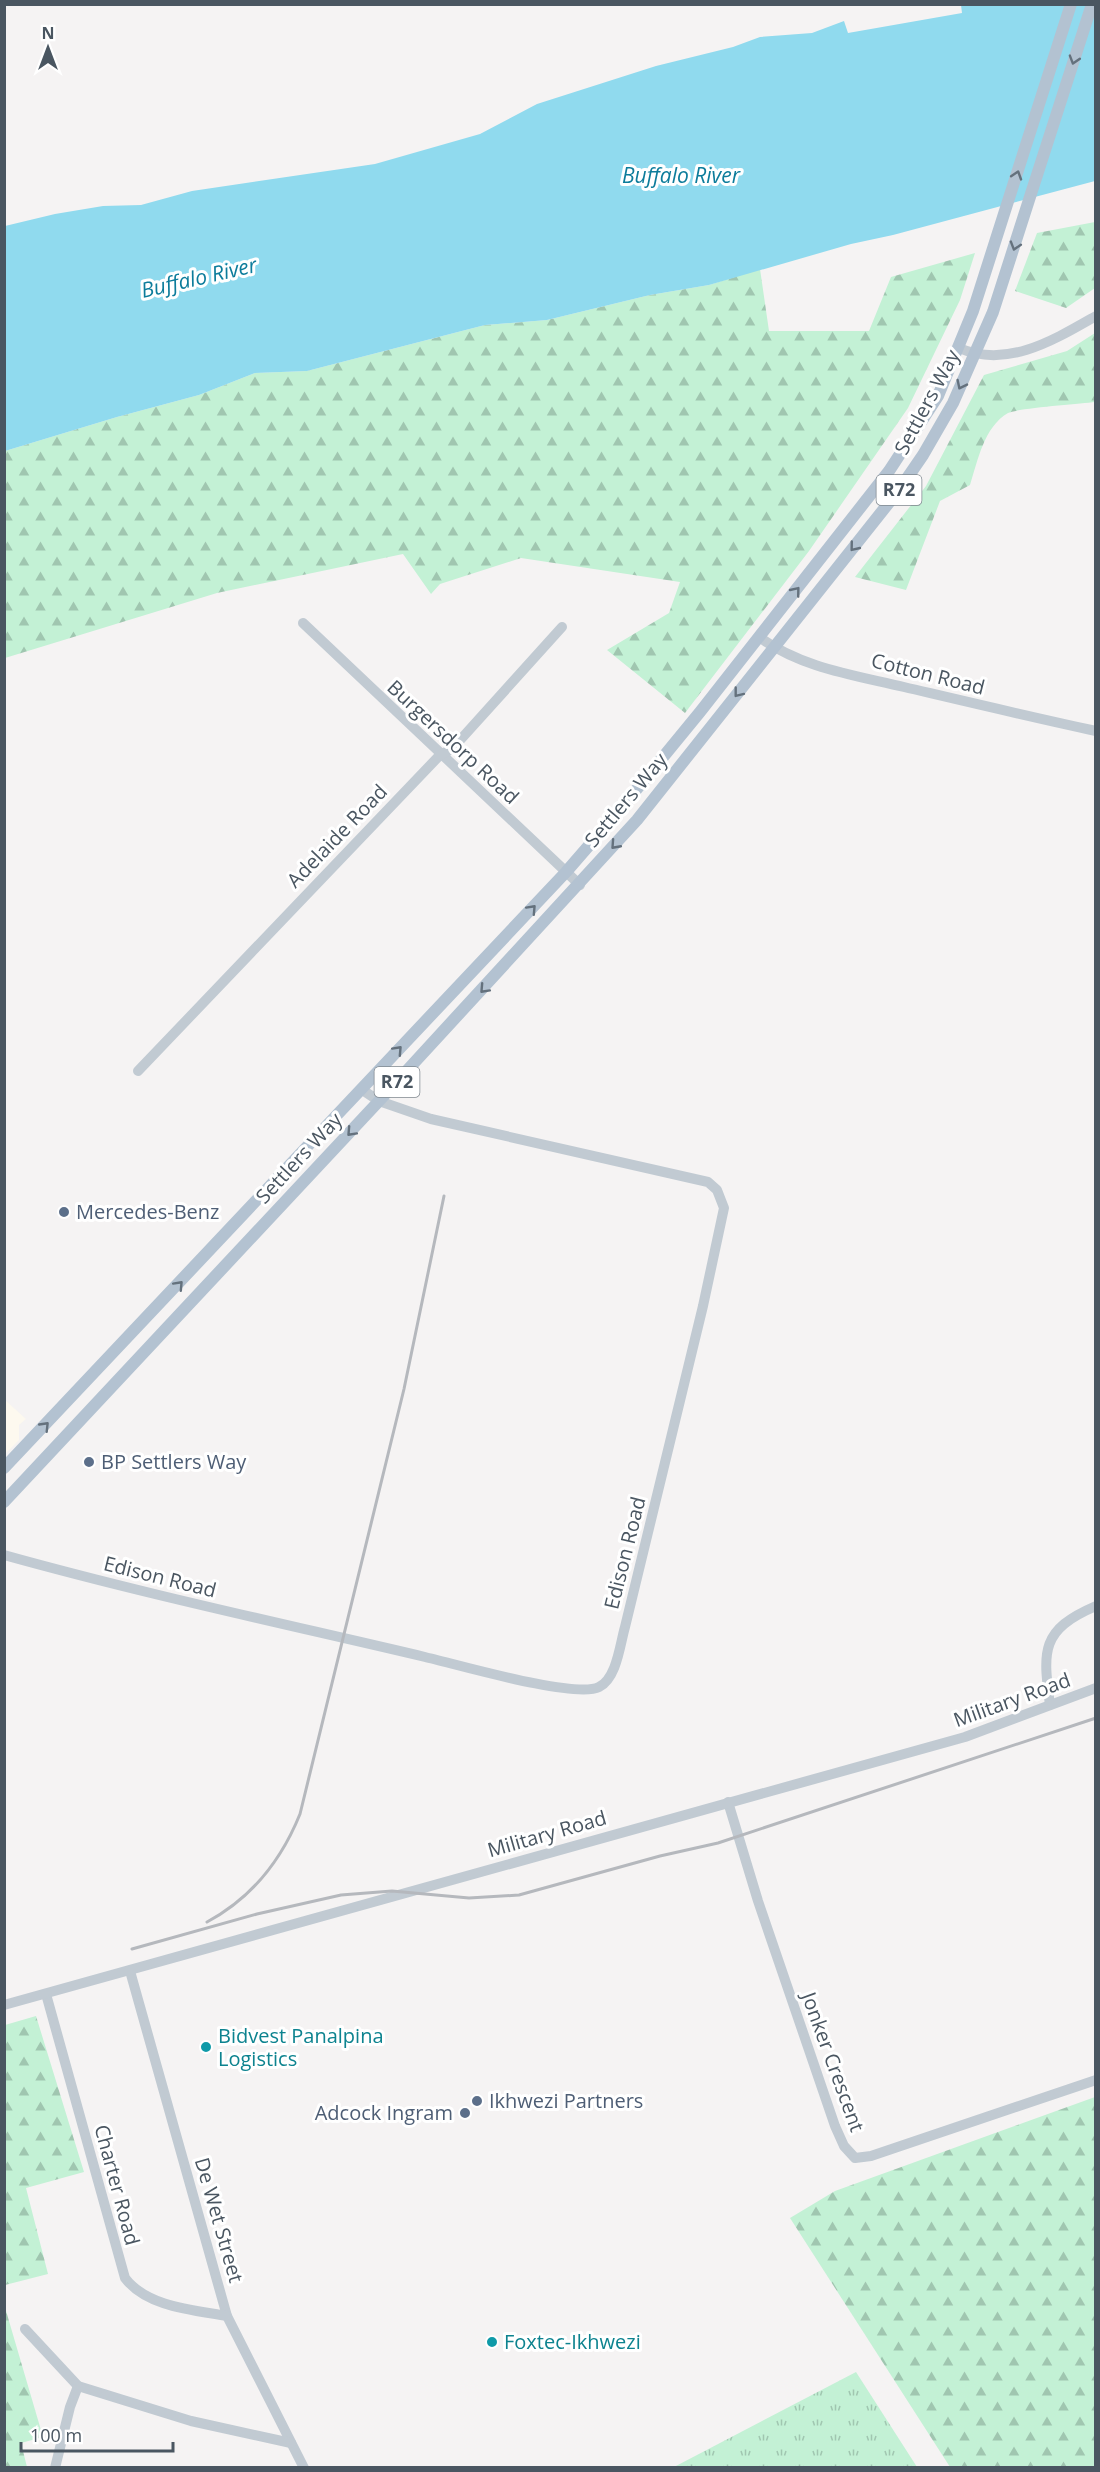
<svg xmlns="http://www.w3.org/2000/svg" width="1100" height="2472" font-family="'Open Sans',sans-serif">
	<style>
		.commercial { fill: #fdf9ef }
		.grass { fill: url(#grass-tufts) }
		.forest { fill: url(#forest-firs) }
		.water { fill: #90daee }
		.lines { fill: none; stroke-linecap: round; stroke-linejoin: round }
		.minor { stroke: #c1cad2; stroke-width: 10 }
		.major { stroke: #b3c2d1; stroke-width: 12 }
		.rail { stroke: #b5b8bd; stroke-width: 3 }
		.oneway { stroke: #64717d }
		.service-dot { fill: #5c6f8a; stroke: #fff; stroke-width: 2 }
		.culture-dot { fill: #0f9aa8; stroke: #fff; stroke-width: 2 }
		.labels { text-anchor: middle; stroke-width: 6; stroke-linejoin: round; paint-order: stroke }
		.shield { fill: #fff; stroke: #808990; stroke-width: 1.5 }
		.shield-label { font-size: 18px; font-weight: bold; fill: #4a5661 }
		.street-label { font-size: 20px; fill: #4a5661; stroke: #fff }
		.service-label { font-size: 20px; fill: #4e5e75; stroke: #fff; text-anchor: start }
		.culture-label { font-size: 20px; fill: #0d838f; stroke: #fff; text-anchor: start }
		.water-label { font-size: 21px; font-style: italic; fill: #0c7c9b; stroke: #fff }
	</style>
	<defs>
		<pattern id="grass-tufts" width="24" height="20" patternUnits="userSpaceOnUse" patternTransform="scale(1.5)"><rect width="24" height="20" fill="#c3f1d5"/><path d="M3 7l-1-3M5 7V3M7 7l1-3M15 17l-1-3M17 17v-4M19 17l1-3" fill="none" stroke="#a0c6b0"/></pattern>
		<pattern id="forest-firs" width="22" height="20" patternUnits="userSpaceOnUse" patternTransform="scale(1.5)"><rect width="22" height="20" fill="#c3f1d5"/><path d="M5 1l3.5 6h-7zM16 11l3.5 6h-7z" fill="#a0c6b0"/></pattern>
	</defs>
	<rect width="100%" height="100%" fill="#f5f3f3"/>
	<polygon class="commercial" points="4,1399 26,1419 19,1425 19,1440 5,1454"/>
	<polygon class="grass" points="856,2372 917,2467 674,2467"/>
	<g class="forest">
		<polygon points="1095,222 1095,288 1066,308 1015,291 1037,233"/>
		<polygon points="975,253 960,300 908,408 809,551 685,713 607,650 669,613 680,582 521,558 440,584 431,594 403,554 217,593 5,658 5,451 117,417 199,395 255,373 307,371 485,325 547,320 650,295 709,285 760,269 769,331 869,331 891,277"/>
		<path d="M 1095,333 L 1095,402 C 1080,404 1018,408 1008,413 C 984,427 978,460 970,485 L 940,501 L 906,590 L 855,577 L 926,486 L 984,375 L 1067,351 Z"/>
		<polygon points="36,2016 84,2172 26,2188 48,2274 5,2285 5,2025"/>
		<polygon points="1095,2097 1095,2467 950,2467 790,2218 835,2191"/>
		<polygon points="4,2304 43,2437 21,2443 27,2467 5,2467"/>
	</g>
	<polygon class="water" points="961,5 1095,5 1095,181 893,235 851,244 709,285 650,295 547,320 485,325 307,371 255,373 199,395 117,417 5,451 5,226 55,214 103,206 141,205 192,191 375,164 480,134 537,104 656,66 733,47 760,37 812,33 844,21 848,33 962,13"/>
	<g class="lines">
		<g class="minor">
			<path d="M 959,348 C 1007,369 1054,340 1096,316"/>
			<polyline points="303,623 580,885"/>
			<path d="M 759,637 C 802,668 854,675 904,687 C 968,702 1031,717 1096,731"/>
			<polyline points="138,1071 440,755 452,749 562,627"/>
			<path d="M 4,1555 C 144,1594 285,1624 425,1657 C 456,1664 575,1699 599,1687 C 617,1678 620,1644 625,1627 L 703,1306 L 724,1208 L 717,1190 L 708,1182 L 431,1119 L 379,1101 L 361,1089"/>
			<path d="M 1050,1705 C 1043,1651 1040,1630 1096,1606"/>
			<polyline points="728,1802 758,1901 835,2126 844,2146 855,2158 871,2156 1096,2080"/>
			<polyline points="130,1971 227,2316 304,2468"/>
			<path d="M 46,1994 L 125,2278 C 147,2307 193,2310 227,2316"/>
			<polyline points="4,2005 965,1737 1096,1688"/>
			<polyline points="25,2329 78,2386 191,2421 291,2443"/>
			<polyline points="55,2468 70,2407 78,2386"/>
		</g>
		<g class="major">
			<polyline points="4,1468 566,872 618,812 700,712 889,471 938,396 973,311 1071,4"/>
			<polyline points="4,1502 379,1101 637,820 899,490 923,455 953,403 993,312 1092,4"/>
		</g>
		<g class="rail">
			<path d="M 207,1922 C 252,1898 281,1861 300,1814 L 404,1389 L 444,1196"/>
			<polyline points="132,1949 257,1914 341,1895 392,1891 469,1898 519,1895 660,1856 718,1843 1096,1718"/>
		</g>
	</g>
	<defs><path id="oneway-chevron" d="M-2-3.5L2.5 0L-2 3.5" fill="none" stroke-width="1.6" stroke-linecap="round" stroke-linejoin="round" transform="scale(1.5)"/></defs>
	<g class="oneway">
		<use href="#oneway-chevron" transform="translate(1074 60) rotate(107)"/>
		<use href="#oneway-chevron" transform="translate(1017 175) rotate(-72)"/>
		<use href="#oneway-chevron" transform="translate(1015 246) rotate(107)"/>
		<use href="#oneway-chevron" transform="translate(961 385) rotate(116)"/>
		<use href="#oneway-chevron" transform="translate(854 547) rotate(129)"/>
		<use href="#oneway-chevron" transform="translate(796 591) rotate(-51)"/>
		<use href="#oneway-chevron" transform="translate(738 693) rotate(128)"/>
		<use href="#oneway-chevron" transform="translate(615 845) rotate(132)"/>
		<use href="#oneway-chevron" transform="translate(532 909) rotate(-47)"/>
		<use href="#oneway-chevron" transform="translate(484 989) rotate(133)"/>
		<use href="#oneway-chevron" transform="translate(398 1050) rotate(-47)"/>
		<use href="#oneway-chevron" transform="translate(351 1132) rotate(133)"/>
		<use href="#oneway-chevron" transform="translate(179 1285) rotate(-47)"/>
		<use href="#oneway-chevron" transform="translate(45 1426) rotate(-46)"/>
	</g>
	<g class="service-dot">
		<circle cx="64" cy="1212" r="6"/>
		<circle cx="89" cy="1462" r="6"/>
		<circle cx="477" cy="2101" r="6"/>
		<circle cx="465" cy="2113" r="6"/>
	</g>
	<g class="culture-dot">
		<circle cx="206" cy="2047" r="6"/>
		<circle cx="492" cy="2342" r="6"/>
	</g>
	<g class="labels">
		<g class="shield">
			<rect x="876.5" y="475" width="45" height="30" rx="4.5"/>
			<rect x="374.5" y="1067" width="45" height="30" rx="4.5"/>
		</g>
		<g class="shield-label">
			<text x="899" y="496">R72</text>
			<text x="397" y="1088">R72</text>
		</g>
		<g class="street-label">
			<text transform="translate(927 402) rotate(-62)" y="7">Settlers Way</text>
			<text transform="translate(928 674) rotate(14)" y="7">Cotton Road</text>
			<text transform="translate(453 742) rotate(43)" y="7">Burgersdorp Road</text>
			<text transform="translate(626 800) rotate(-50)" y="7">Settlers Way</text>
			<text transform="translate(337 836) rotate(-46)" y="7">Adelaide Road</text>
			<text transform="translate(299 1158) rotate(-47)" y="7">Settlers Way</text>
			<text transform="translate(625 1553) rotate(-76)" y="7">Edison Road</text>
			<text transform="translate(160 1577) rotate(14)" y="7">Edison Road</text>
			<text transform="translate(1012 1700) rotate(-20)" y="7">Military Road</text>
			<text transform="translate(547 1834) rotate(-16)" y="7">Military Road</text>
			<text transform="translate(833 2062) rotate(70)" y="7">Jonker Crescent</text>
			<text transform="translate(117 2185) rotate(75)" y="7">Charter Road</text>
			<text transform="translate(219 2220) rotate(74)" y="7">De Wet Street</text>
		</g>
		<g class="service-label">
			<text x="76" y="1219">Mercedes-Benz</text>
			<text x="101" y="1469">BP Settlers Way</text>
			<text x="489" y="2108">Ikhwezi Partners</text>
			<text x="453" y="2120" text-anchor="end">Adcock Ingram</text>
		</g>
		<g class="culture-label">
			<text x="218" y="2043">Bidvest Panalpina<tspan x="218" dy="23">Logistics</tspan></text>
			<text x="504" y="2349">Foxtec-Ikhwezi</text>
		</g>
		<g class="water-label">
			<text x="681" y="183">Buffalo River</text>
			<text transform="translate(199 278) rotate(-13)" y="7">Buffalo River</text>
		</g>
	</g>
	<rect width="1100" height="2472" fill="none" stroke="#4a5661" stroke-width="12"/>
	<g transform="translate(48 48)" stroke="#ffffff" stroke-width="4.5" paint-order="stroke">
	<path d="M0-4.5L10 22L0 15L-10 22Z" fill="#4a5661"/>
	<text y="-9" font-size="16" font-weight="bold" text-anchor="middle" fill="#4a5661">N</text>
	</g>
	<path d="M21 2442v9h152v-9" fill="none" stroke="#4a5661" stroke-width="3"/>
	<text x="30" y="2442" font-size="18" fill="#4a5661" stroke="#ffffff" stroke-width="4.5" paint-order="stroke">100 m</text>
</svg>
